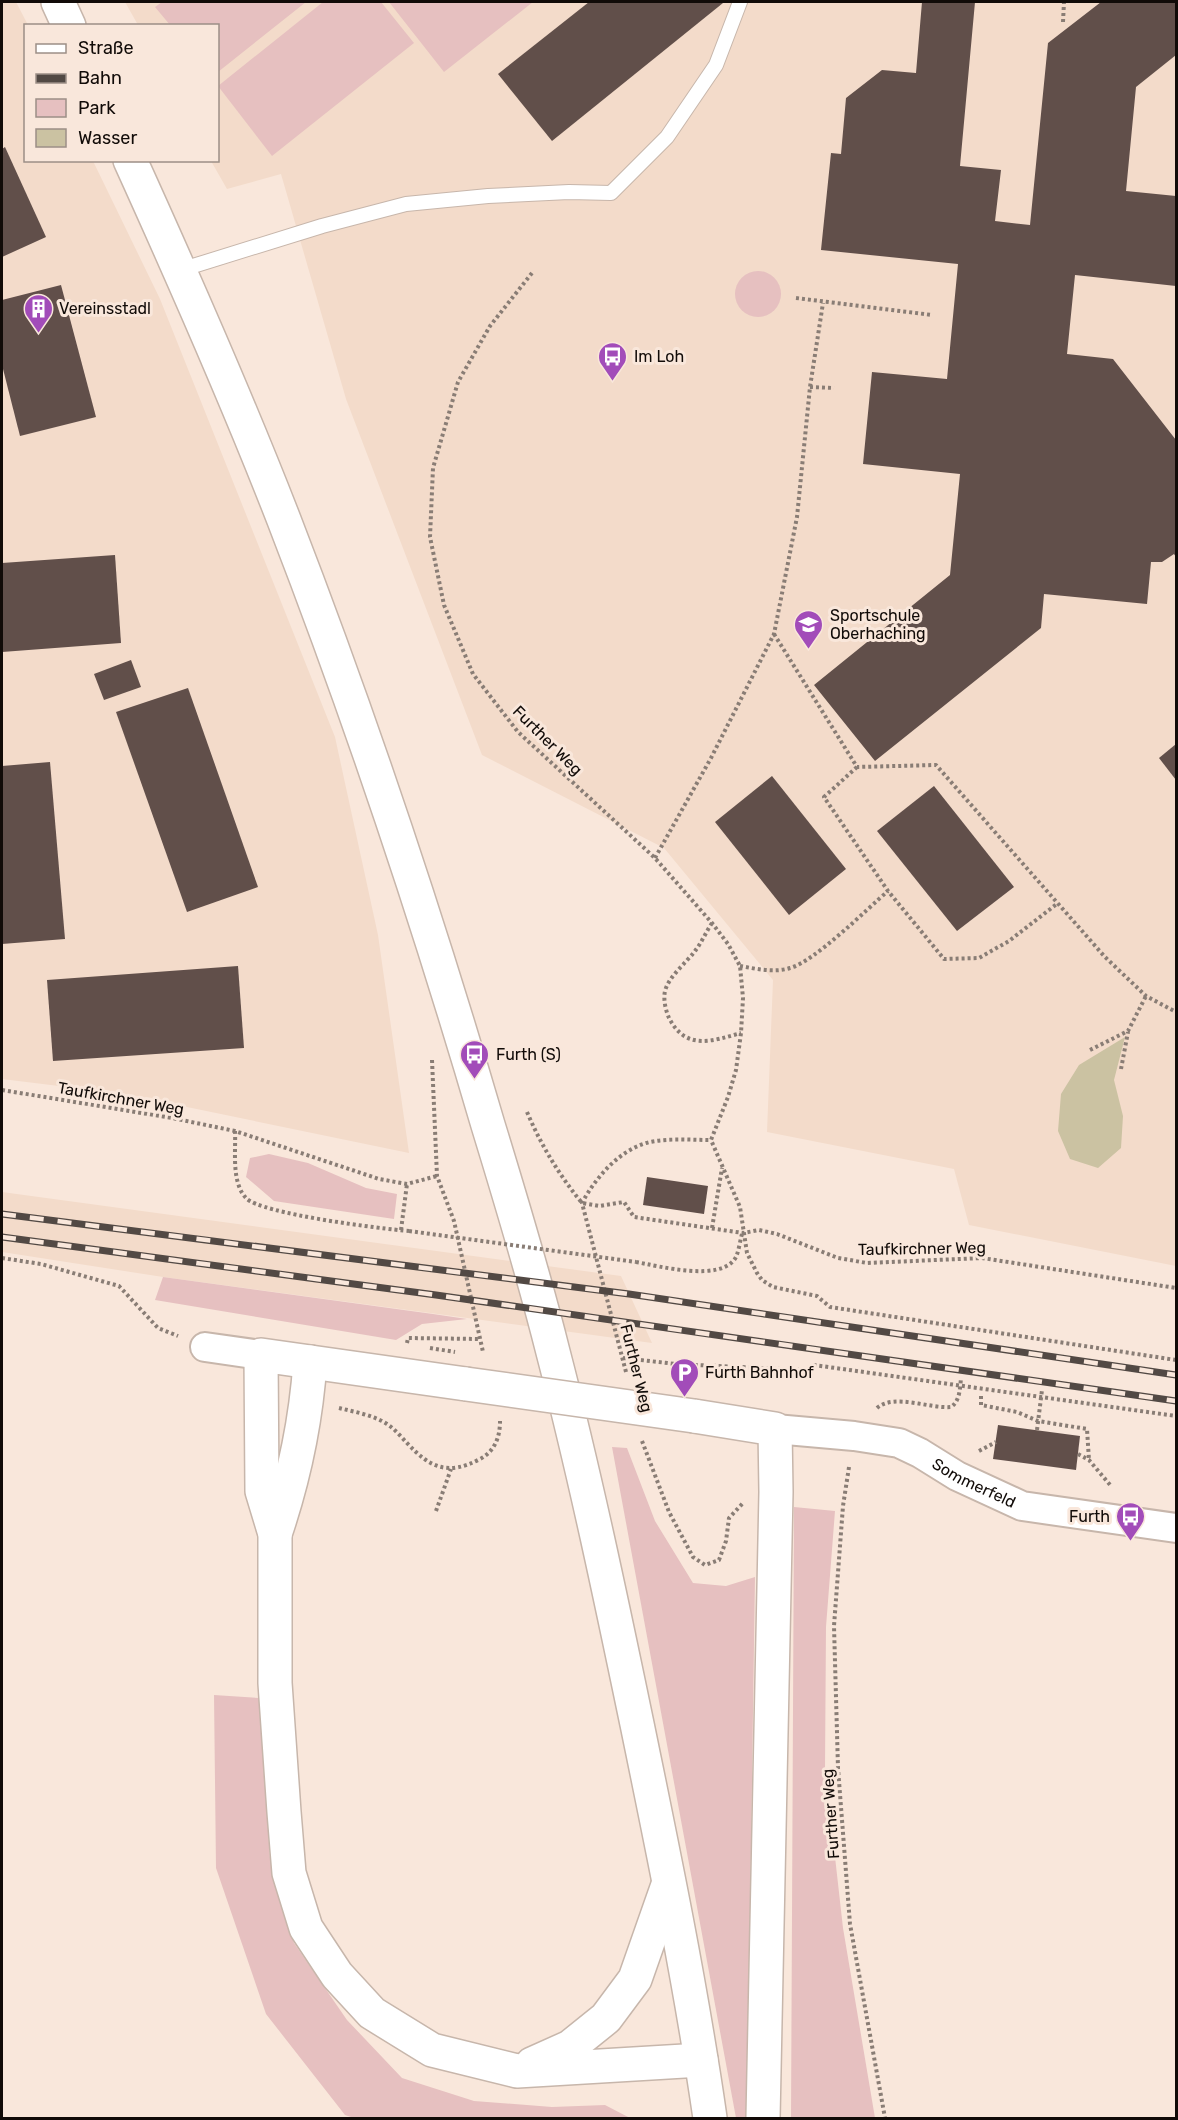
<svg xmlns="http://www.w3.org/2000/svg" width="1178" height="2120" font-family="Rubik,sans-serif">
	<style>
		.built { fill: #f3dbca }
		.green { fill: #e6c0c0 }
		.water { fill: #cbc2a2 }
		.building { fill: #614f4a }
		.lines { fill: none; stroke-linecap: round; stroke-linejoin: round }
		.service-casing { stroke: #c7b6ab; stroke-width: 16 }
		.minor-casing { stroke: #c7b6ab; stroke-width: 32 }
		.secondary-casing { stroke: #c7b6ab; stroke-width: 36 }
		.path { stroke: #897d75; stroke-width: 4; stroke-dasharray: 3 3; stroke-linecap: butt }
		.service { stroke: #fff; stroke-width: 14 }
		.minor { stroke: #fff; stroke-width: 28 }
		.secondary { stroke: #fff; stroke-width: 33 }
		.rail-casing { stroke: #524944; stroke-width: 7 }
		.rail { stroke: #f9e7db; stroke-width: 4.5; stroke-dasharray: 14; stroke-linecap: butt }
		.secondary-bridge-casing { stroke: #c7b6ab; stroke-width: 36; stroke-linecap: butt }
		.path-bridge { stroke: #897d75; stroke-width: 4; stroke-dasharray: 3 3; stroke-linecap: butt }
		.secondary-bridge { stroke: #fff; stroke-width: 33 }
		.labels { text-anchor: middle; stroke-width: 6; stroke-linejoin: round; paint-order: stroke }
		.poi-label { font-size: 16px; fill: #110b08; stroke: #f9e7db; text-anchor: start }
		.street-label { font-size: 16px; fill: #110b08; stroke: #f9e7db }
	</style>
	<rect width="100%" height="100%" fill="#f9e7db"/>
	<g class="built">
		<polygon points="2,2 16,2 28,25 26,26 26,160 93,161 160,299 335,737 378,935 409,1153 124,1094 2,1079"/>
		<polygon points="125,2 1176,2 1176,1266 969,1225 954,1169 767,1132 773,980 664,848 482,755 346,399 281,174 227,189 211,161 218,160 218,26 138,25"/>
		<polygon points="2,1192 621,1276 652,1343 163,1277 2,1252"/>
	</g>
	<g class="green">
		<polygon points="162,2 306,2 218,72 218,26 170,25 155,7"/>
		<polygon points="323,2 381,2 414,43 272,156 218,86"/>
		<polygon points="389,2 533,2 444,72"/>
		<circle cx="758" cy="294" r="23"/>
		<polygon points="269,1154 308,1163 366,1188 397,1194 394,1219 274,1201 246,1177 250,1158"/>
		<polygon points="163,1277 433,1314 467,1319 422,1324 396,1340 155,1300"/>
		<polygon points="612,1447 627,1448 655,1521 693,1583 726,1586 755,1577 747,2118 736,2118"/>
		<polygon points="794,1507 835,1511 826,1627 825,1768 843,1928 875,2118 791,2118"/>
		<polygon points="214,1695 259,1698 270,1858 294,1943 347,2020 402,2078 474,2101 552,2107 605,2105 630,2118 354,2118 345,2115 266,2014 216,1868"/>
	</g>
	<polygon class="water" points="1125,1037 1114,1080 1123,1116 1121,1148 1098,1168 1070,1159 1058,1131 1061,1094 1079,1065"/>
	<g class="building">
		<polygon points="589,2 721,2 723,3 552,141 498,74"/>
		<polygon points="922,2 975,2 960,166 1001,170 995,221 1030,225 1048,43 1101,2 1176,2 1176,55 1136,87 1126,191 1176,196 1176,286 1075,275 1067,354 1113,359 1176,440 1176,557 1174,554 1162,562 1151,562 1147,604 1044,594 1041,628 875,761 814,685 950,575 960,474 863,464 872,372 947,379 958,264 821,250 831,153 841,154 846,98 882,70 916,73"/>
		<polygon points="5,147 46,237 2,257 2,149"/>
		<polygon points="61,285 96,417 20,436 2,365 2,300"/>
		<polygon points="115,555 121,643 2,652 2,563"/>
		<polygon points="131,660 141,687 104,700 94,674"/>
		<polygon points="188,688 258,887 187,912 116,712"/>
		<polygon points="1176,744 1176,780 1159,758"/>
		<polygon points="50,762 65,939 2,944 2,766"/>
		<polygon points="772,776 846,869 789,915 715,822"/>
		<polygon points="934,786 1014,887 957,931 877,831"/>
		<polygon points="238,966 244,1048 53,1061 47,980"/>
		<polygon points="647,1177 708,1186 704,1214 643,1205"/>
		<polygon points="998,1425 1080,1436 1076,1470 993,1459"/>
	</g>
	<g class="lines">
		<defs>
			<polyline id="service" points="180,270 322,226 406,204 488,196 569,192 611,193 667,137 716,65 740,2"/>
			<g id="minor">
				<polyline points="205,1347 261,1355"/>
				<path id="s1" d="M 775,1429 L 854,1436 L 899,1443 L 920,1453 L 957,1476 L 1022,1506 L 1176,1528"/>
			</g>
			<g id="secondary">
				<polyline points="58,2 69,26"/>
				<path d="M 130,160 C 184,279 237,399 284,520 C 361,719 428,920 488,1125 C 511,1200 534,1276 553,1352 C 585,1475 611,1599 637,1724 C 664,1855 691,1986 710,2118"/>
				<polyline points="466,1384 261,1355 262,1491 275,1534 275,1683 284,1812 289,1873 306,1928 337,1975 372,2013 432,2050 517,2071 701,2060"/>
				<polyline points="694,1416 775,1429 776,1492 763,2118"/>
				<path d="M 275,1534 C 294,1478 306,1422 310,1362"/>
				<polyline points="532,2064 570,2047 606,2018 635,1979 668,1885"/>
			</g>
		</defs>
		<use href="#service" class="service-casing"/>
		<use href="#minor" class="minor-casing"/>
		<use href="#secondary" class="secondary-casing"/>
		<g class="path">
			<polyline points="1063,22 1064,2"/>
			<polyline points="532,273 490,326 458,382 433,468 430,537 444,605 473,674 518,732 655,858 712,923 728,944 740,966 743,998 741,1033 736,1070 728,1097 711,1140 740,1207 747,1253 757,1273 762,1280 773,1287 817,1296 830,1307 1176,1360"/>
			<polyline points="796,298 932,315"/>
			<polyline points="810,387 834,388"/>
			<polyline points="774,634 857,767 936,765 1105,957 1146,996 1176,1012"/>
			<polyline points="857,767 824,797 888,891 944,959 979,958 1009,941 1058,903"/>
			<polyline points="655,858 711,758 774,634 797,517 810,387 823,303"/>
			<path d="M 712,923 C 706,932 702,942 695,951 C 686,963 669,976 665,991 C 663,1000 666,1011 669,1018 C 686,1051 712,1041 741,1033"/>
			<path d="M 740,966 C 757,969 774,973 790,968 C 814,962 867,909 888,891"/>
			<polyline points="1090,1050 1128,1031 1146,996"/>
			<polyline points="432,1060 437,1176 454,1221 483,1352"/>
			<polyline points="1121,1069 1128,1032"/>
			<polyline points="2,1090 172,1118 235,1131 379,1179 407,1184 437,1176"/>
			<path d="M 527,1112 C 541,1145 559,1175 582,1203 L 599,1206 L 624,1202 L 634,1217 L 743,1233 L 759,1230 L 777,1234 L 838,1258 L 867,1263 L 982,1258 L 1176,1288"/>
			<path d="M 235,1131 C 236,1151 231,1182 246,1198 C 261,1214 383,1229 409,1231"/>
			<polyline points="712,1228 722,1168"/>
			<polyline points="401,1230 407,1184"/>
			<polyline points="2,1258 41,1264 119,1286 158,1328 178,1336"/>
			<path d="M 636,1262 C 659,1266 722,1283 736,1257 C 739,1250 740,1241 742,1234"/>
			<polyline points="407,1343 408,1338 480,1339"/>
			<polyline points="623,1358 676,1364 804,1370 814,1365 1176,1416"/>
			<path d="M 626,1372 L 582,1203 C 596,1177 620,1149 650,1142 C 670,1138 691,1140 711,1140"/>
			<polyline points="687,1381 694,1365"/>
			<polyline points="981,1396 981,1405 1017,1412 1038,1421 1087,1429 1089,1460"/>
			<path d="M 339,1408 C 355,1412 373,1415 387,1424 C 395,1429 401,1437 407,1443 C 430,1468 448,1476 480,1459 C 495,1451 500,1437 500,1421"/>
			<path d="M 877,1408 C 894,1393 930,1409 951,1407 C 960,1401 960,1388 961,1378"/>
			<polyline points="1037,1430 1042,1390"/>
			<polyline points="642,1441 669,1512 693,1557 705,1565 719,1560 726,1541 729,1518 743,1503"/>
			<polyline points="979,1451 996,1442"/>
			<polyline points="1078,1454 1089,1460 1111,1486"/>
			<polyline points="849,1467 843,1506 834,1626 838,1768 850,1924 885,2118"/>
			<polyline points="436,1511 451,1469"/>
		</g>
		<use href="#service" class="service"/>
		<use href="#minor" class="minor"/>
		<use href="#secondary" class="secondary"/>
		<defs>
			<g id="rail">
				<polyline points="2,1214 629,1294 1176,1375"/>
				<polyline points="2,1237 436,1295 1176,1401"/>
			</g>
		</defs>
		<use href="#rail" class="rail-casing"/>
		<use href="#rail" class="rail"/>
		<defs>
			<polyline id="secondary-bridge" points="466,1384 694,1416"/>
		</defs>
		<use href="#secondary-bridge" class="secondary-bridge-casing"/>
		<g class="path-bridge">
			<polyline points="409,1231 636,1262"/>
			<polyline points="430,1348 455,1352"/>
		</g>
		<use href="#secondary-bridge" class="secondary-bridge"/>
	</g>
	<defs>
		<symbol id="building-pin" viewBox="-11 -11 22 30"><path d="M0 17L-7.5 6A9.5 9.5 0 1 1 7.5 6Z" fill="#a24cb9" stroke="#f9e7db"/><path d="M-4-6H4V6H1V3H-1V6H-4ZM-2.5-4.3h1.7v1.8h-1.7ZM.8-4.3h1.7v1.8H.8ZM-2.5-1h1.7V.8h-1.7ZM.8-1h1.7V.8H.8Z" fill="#fff"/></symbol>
		<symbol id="bus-pin" viewBox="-11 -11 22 30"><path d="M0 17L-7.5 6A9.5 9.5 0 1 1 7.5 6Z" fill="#a24cb9" stroke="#f9e7db"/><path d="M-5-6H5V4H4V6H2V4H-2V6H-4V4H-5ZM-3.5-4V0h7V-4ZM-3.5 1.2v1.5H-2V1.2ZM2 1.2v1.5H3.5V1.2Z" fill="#fff"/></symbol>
		<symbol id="school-pin" viewBox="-11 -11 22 30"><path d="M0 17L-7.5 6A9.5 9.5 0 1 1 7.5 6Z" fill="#a24cb9" stroke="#f9e7db"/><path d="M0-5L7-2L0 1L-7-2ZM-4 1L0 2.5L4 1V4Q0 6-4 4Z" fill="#fff"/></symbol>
		<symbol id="parking-pin" viewBox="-11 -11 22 30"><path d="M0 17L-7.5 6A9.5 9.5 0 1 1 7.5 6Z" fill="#a24cb9" stroke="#f9e7db"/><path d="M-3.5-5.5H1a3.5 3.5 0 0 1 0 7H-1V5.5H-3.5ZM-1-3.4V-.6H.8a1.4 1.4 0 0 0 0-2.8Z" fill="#fff"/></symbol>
	</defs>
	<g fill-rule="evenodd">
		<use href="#building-pin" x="22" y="292" width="33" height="45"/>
		<use href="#bus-pin" x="596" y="340" width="33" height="45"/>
		<use href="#school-pin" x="792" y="608" width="33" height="45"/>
		<use href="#bus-pin" x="458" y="1038" width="33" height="45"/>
		<use href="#parking-pin" x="668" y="1356" width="33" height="45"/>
		<use href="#bus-pin" x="1114" y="1500" width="33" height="45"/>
	</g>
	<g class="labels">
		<g class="poi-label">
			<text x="59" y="314">Vereinsstadl</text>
			<text x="634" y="362">Im Loh</text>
			<text x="830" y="621">Sportschule<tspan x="830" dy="18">Oberhaching</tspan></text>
			<text x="496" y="1060">Furth (S)</text>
			<text x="705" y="1378">Furth Bahnhof</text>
			<text x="1110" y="1522" text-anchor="end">Furth</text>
		</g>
		<g class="street-label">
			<text transform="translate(548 740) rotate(45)" y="6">Further Weg</text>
			<text transform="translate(121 1098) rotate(10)" y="6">Taufkirchner Weg</text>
			<text transform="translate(922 1248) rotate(-1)" y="6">Taufkirchner Weg</text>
			<text transform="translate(637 1368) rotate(76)" y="6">Further Weg</text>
			<text dy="6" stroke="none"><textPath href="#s1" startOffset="210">Sommerfeld</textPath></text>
			<text transform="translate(830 1814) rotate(-94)" y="6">Further Weg</text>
		</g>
	</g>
	<rect width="1178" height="2120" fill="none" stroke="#110b08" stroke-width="6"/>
	<rect x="24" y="24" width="195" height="138" fill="#f9e7db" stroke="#9c8f87" stroke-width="1.5"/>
	<rect x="36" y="44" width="30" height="9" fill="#ffffff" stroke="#9c8f87" stroke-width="1.5"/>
	<text x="78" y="54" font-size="18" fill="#110b08">Straße</text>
	<rect x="36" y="74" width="30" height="9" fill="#524944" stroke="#9c8f87" stroke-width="1.5"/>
	<text x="78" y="84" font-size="18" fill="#110b08">Bahn</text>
	<rect x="36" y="99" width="30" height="18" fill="#e6c0c0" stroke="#9c8f87" stroke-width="1.5"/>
	<text x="78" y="114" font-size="18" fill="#110b08">Park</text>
	<rect x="36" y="129" width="30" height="18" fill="#cbc2a2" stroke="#9c8f87" stroke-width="1.5"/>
	<text x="78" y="144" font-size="18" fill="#110b08">Wasser</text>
</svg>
